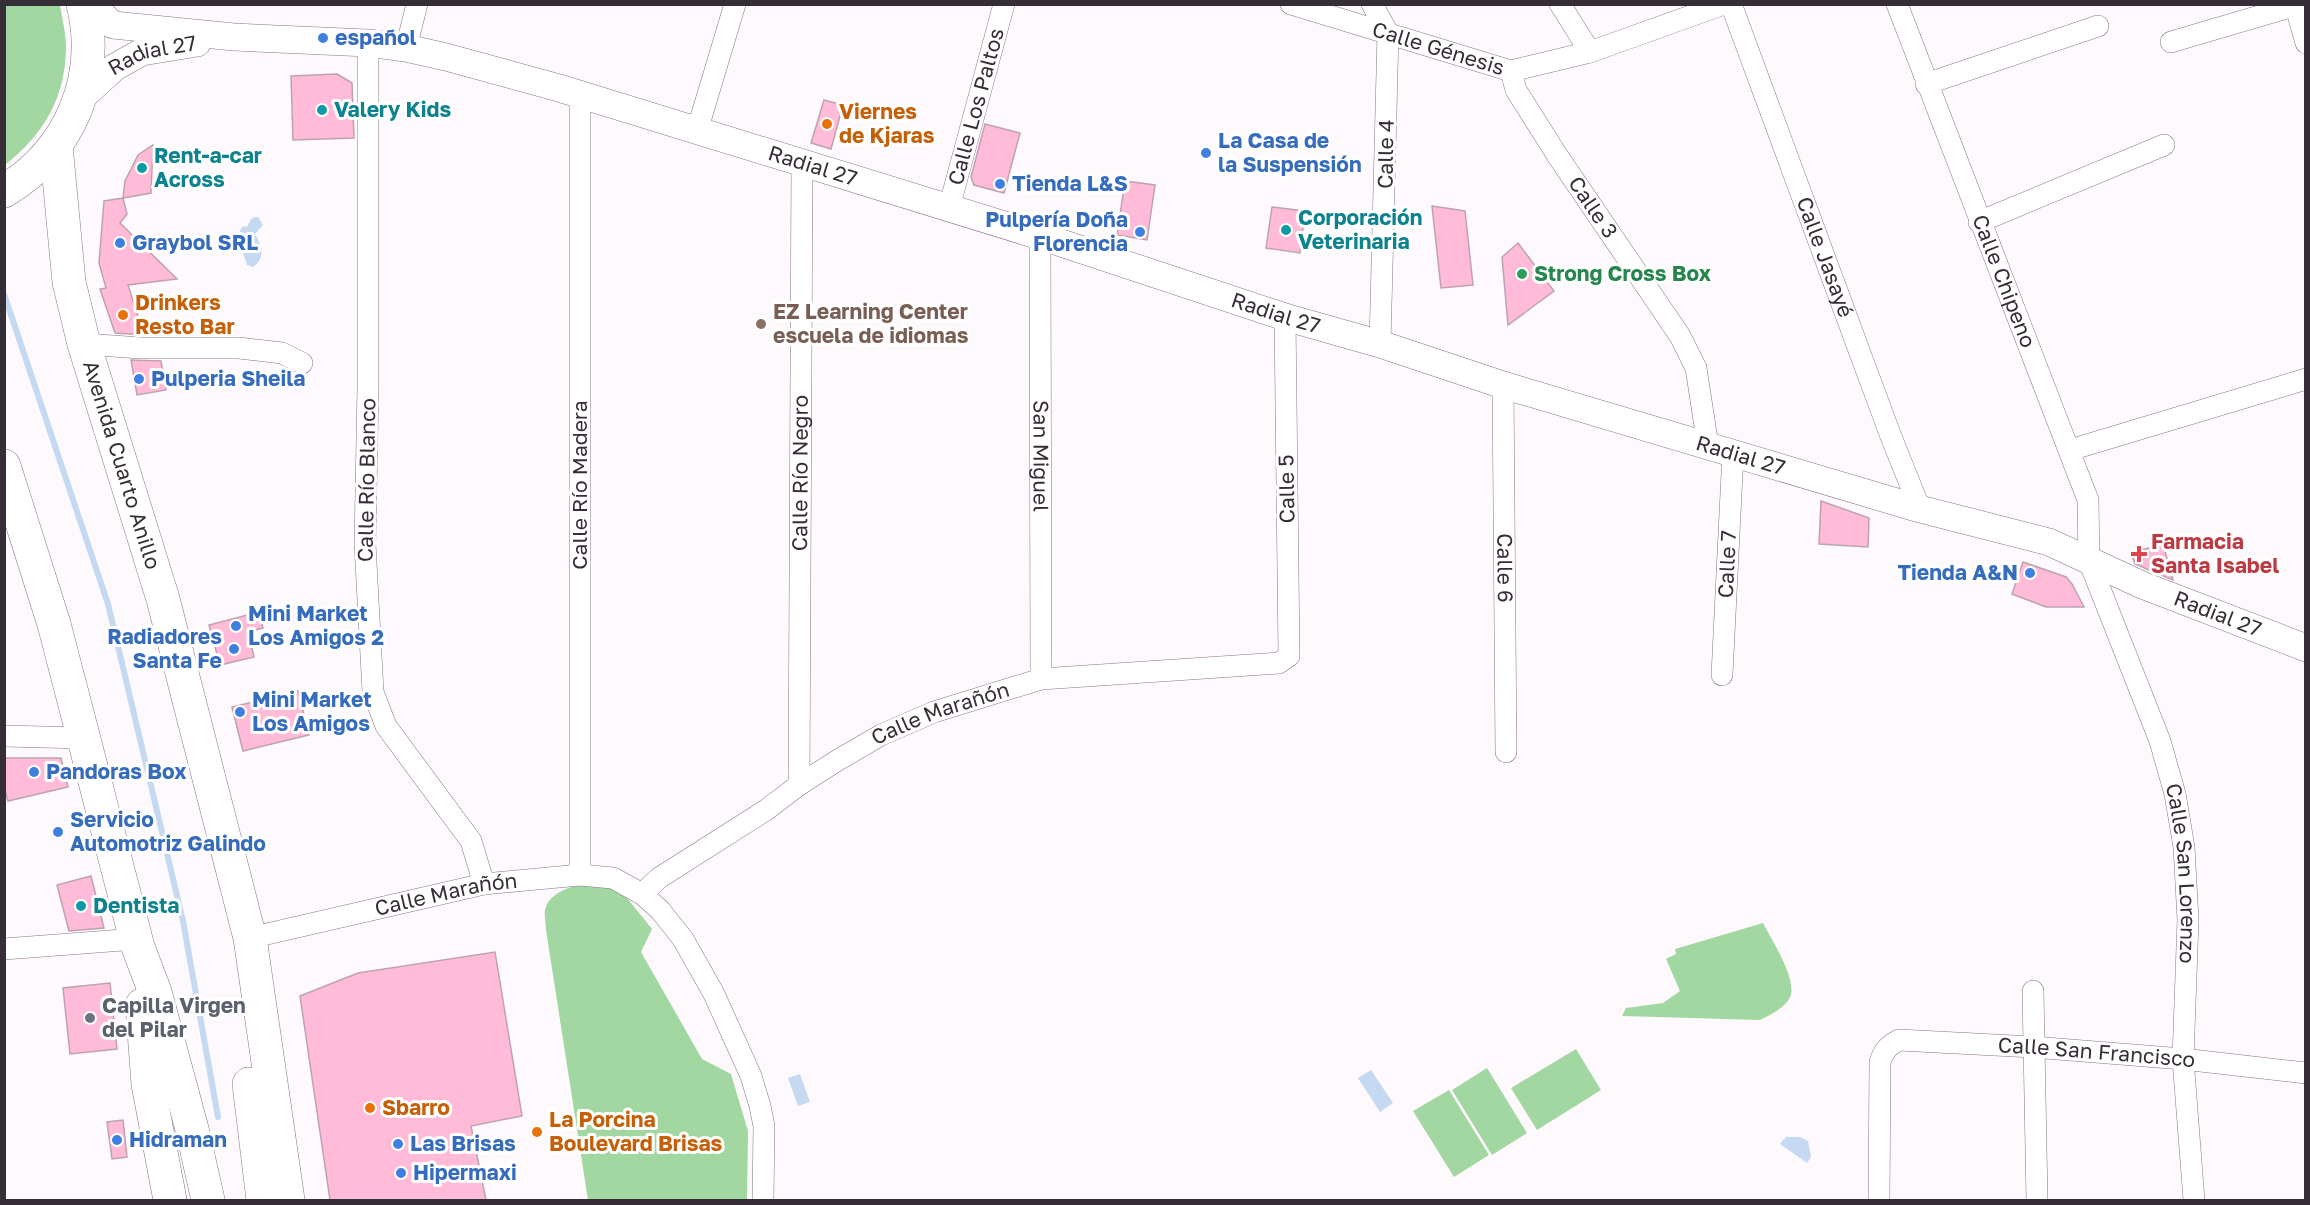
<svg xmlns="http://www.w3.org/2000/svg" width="2310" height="1205" font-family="'Golos Text',sans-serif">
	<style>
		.green { fill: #a3d7a1 }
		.water { fill: #c5d9f3 }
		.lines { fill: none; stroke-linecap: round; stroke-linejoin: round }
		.stream { stroke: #c5d9f3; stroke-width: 6 }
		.building { fill: #ffbbd7; stroke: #bea3ae; stroke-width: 1.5 }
		.minor-casing { stroke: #877487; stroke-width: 22 }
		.tertiary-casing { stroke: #877487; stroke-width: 28 }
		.trunk-casing { stroke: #877487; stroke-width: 34 }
		.minor { stroke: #fff; stroke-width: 21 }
		.tertiary { stroke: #fff; stroke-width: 27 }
		.trunk { stroke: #fff; stroke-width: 33 }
		.shop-dot { fill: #3f7fe0; stroke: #fff; stroke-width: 2 }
		.culture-dot { fill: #0f9aa8; stroke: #fff; stroke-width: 2 }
		.food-dot { fill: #e8710a; stroke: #fff; stroke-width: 2 }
		.leisure-dot { fill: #2e9e5b; stroke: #fff; stroke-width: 2 }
		.education-dot { fill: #8d6e63; stroke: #fff; stroke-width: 2 }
		.health-dot { fill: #e0444e; stroke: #fff; stroke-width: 2 }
		.worship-dot { fill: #6b7280; stroke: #fff; stroke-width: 2 }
		.labels { text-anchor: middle; stroke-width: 6; stroke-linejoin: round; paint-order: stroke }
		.shop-label { font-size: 21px; font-weight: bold; fill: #366cbe; stroke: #fff; text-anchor: start }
		.street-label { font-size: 21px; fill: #362e36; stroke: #fff }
		.culture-label { font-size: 21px; font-weight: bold; fill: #0d838f; stroke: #fff; text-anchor: start }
		.food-label { font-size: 21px; font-weight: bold; fill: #c56008; stroke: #fff; text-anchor: start }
		.leisure-label { font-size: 21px; font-weight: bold; fill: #27864d; stroke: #fff; text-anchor: start }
		.education-label { font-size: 21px; font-weight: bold; fill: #785e54; stroke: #fff; text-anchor: start }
		.health-label { font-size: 21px; font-weight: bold; fill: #be3a42; stroke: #fff; text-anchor: start }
		.worship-label { font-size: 21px; font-weight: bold; fill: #5b616d; stroke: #fff; text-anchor: start }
	</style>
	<rect width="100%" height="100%" fill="#fdf9fd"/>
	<g class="green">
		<path d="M 5,4 L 60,5 C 62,18 66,33 66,46 C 66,97 44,134 5,165 Z"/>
		<path d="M 597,881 L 623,893 L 652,929 L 641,952 L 702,1059 L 731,1074 L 748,1131 L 747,1200 L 588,1200 L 546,930 C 546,924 544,916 545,910 C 550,889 580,884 597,881 Z"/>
		<path d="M 1763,923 C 1771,939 1798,980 1790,997 C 1786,1007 1770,1015 1760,1020 L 1622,1016 L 1626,1008 L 1663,1003 L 1680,991 L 1666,959 L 1676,954 L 1675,949 Z"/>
		<polygon points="1576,1049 1601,1090 1537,1130 1511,1088"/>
		<polygon points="1487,1068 1527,1133 1492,1155 1452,1090"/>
		<polygon points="1449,1090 1489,1155 1454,1177 1413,1111"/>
	</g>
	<g class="water">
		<path d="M 255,217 L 258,217 L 263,225 L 255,234 C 262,245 266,258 253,267 L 247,265 C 244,253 232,234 244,226 L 247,227 L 251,219 Z"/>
		<polygon points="1371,1070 1393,1103 1380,1112 1358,1078"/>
		<polygon points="800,1074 810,1102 798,1106 788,1078"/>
		<polygon points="1786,1137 1800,1137 1808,1141 1811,1157 1807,1163 1780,1144"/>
	</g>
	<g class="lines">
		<polyline class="stream" points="4,294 108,604 183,921 218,1117"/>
	</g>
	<g class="building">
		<polygon points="337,74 352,83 354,138 293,140 291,76"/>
		<polygon points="824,100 843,105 831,149 811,143"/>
		<polygon points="985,124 1020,133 1004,193 974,185 971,177"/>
		<polygon points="153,145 151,193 123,198 125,181 138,155"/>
		<polygon points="1125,181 1155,185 1147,240 1117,235"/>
		<polygon points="123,198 127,214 120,223 177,279 128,285 144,335 115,333 100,289 106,288 99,263 104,201"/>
		<polygon points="1432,206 1465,211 1473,285 1441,288"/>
		<polygon points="1272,207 1305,211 1300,253 1266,248"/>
		<polygon points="1518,243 1554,291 1508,325 1502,257"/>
		<polygon points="131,360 161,361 166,390 137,395"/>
		<polygon points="1821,501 1869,518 1868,547 1819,544"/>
		<polygon points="2163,544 2173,580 2135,564 2131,553"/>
		<polygon points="2023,562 2066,577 2072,584 2084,607 2046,607 2012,594"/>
		<polygon points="259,612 263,628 248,632 254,657 220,665 209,625"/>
		<polygon points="298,691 309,735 243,751 232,707"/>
		<polygon points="4,758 61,758 68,787 8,801 4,787"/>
		<polygon points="91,876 104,928 69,931 57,885"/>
		<polygon points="495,952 522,1116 471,1126 486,1200 330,1200 300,996 358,973"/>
		<polygon points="110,983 117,1049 70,1054 63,988"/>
		<polygon points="123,1120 127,1157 112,1159 107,1122"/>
	</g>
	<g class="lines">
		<defs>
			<g id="minor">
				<path id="s1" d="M 1291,4 L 1511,71 L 1590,52 L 1724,4"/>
				<polyline points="1372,4 1388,33 1380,344"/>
				<polyline points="1560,4 1590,52"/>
				<path id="s2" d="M 1731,4 L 1890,434 L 1920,509"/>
				<path id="s3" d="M 1897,4 L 2088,500 L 2089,561 L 2160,741 L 2175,794 L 2184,847 L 2188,920 L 2183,1059 L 2194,1200"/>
				<polyline points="2295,4 2306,43"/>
				<polyline points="2171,42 2300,4"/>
				<polyline points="368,43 368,387 365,544 373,692 386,726 471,841 484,884"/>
				<polyline points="406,48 417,4"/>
				<path id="s4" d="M 1511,71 L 1516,90 L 1557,155 L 1680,336 L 1696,368 L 1708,446"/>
				<polyline points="1926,84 2098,26"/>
				<polyline points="697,131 735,4"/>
				<path id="s5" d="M 949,208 L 1004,4"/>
				<polyline points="1979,222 2164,145"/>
				<path id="s6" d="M 1040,236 L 1041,679"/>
				<polyline points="84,344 141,348 239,348 282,353 302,363"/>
				<path id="s7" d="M 1503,385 L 1506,752"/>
				<polyline points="2070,450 2306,379"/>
				<path id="s8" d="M 1722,675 L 1733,453"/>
				<polyline points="4,736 84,738"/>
				<path id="s9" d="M 799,785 L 802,162"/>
				<polyline points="580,875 580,96"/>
				<path id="s10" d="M 642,894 L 659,878 L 766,810 L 799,785 L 838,760 L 881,735 L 934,712 L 1041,679 L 1279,663 L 1289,656 L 1285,317"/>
				<path id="s11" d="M 250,938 L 484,884 L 580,875 L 613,878 L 642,894 L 660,910 L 683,939 L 714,994 L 751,1076 L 760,1106 L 764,1126 L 763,1200"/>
				<polyline points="4,949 136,939"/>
				<polyline points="2033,991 2037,1200"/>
				<path id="s12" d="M 1879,1200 L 1880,1062 C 1884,1050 1888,1046 1899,1040 L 2033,1047 L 2183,1059 L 2306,1073"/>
			</g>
			<g id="tertiary">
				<path id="s13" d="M 91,4 L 113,25 L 234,37 L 368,43 L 406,48 L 446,57 L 559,88 L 1040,236 L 1285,317 L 1380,344 L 1503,385 L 1920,509 L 2049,542 L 2142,585 L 2306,648"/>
				<path id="s14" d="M 81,98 L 115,67 L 142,52 L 197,43"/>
			</g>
			<g id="trunk">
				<path id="s15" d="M 56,146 L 69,282 L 84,344 L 163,599 L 250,938 L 288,1200"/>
				<path d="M 4,191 C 70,152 101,78 83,4"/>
				<polyline points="4,466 54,624 138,947 155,992 192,1129 208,1200"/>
				<polyline points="142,1005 148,1084 170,1200"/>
				<polyline points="249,1084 263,1200"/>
			</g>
		</defs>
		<use href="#minor" class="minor-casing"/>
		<use href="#tertiary" class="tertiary-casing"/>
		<use href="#trunk" class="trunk-casing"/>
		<use href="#minor" class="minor"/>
		<use href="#tertiary" class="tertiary"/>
		<use href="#trunk" class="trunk"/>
	</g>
	<g class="shop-dot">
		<circle cx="323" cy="38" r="6"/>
		<circle cx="1206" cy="153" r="6"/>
		<circle cx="1000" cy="184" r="6"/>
		<circle cx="1140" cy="232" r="6"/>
		<circle cx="120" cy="243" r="6"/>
		<circle cx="139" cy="379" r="6"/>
		<circle cx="2030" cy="573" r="6"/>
		<circle cx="236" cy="626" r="6"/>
		<circle cx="234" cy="649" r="6"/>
		<circle cx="240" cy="712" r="6"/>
		<circle cx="34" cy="772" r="6"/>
		<circle cx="58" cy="832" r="6"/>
		<circle cx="117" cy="1140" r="6"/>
		<circle cx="398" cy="1144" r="6"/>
		<circle cx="401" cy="1173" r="6"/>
	</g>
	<g class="culture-dot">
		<circle cx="322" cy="110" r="6"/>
		<circle cx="142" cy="168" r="6"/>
		<circle cx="1286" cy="230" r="6"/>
		<circle cx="81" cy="906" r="6"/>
	</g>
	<g class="food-dot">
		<circle cx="827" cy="124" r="6"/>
		<circle cx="123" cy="315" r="6"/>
		<circle cx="370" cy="1108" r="6"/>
		<circle cx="537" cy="1132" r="6"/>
	</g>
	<circle class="leisure-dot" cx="1522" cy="274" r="6"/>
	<circle class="education-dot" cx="761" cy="324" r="6"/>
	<path class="health-dot" d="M2136 545h6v6h6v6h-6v6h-6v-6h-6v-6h6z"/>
	<circle class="worship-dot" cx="90" cy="1018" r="6"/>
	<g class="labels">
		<g class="shop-label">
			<text x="335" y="45">español</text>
			<text x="1218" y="148">La Casa de<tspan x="1218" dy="24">la Suspensión</tspan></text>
			<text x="1012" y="191">Tienda L&amp;S</text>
			<text x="1128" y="227" text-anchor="end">Pulpería Doña<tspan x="1128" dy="24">Florencia</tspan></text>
			<text x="132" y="250">Graybol SRL</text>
			<text x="151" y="386">Pulperia Sheila</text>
			<text x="2018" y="580" text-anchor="end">Tienda A&amp;N</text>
			<text x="248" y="621">Mini Market<tspan x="248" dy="24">Los Amigos 2</tspan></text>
			<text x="222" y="644" text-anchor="end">Radiadores<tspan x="222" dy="24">Santa Fe</tspan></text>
			<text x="252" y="707">Mini Market<tspan x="252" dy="24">Los Amigos</tspan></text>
			<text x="46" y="779">Pandoras Box</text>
			<text x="70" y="827">Servicio<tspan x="70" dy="24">Automotriz Galindo</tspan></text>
			<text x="129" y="1147">Hidraman</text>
			<text x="410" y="1151">Las Brisas</text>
			<text x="413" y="1180">Hipermaxi</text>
		</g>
		<g class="street-label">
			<text dy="7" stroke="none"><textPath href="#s1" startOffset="154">Calle Génesis</textPath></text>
			<text dy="7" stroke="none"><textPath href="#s14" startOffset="86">Radial 27</textPath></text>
			<text dy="7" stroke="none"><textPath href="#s5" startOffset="105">Calle Los Paltos</textPath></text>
			<text transform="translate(1386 154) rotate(-89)" y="7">Calle 4</text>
			<text dy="7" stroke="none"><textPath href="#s13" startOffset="748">Radial 27</textPath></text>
			<text dy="7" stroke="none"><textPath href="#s4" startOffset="160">Calle 3</textPath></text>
			<text dy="7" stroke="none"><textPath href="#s2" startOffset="270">Calle Jasayé</textPath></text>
			<text dy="7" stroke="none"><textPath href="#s3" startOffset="297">Calle Chipeno</textPath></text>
			<text dy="7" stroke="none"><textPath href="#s13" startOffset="1234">Radial 27</textPath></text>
			<text dy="7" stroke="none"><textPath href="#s13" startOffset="1720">Radial 27</textPath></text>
			<text dy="7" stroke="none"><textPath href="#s6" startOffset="220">San Miguel</textPath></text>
			<text dy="7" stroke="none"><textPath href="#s15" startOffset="327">Avenida Cuarto Anillo</textPath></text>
			<text dy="7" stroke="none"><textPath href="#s9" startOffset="312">Calle Río Negro</textPath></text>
			<text transform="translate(367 480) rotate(-89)" y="7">Calle Río Blanco</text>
			<text transform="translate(580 485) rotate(-90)" y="7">Calle Río Madera</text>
			<text transform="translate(1287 489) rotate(-91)" y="7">Calle 5</text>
			<text dy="7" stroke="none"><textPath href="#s8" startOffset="111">Calle 7</textPath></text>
			<text dy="7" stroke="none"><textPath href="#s7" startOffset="183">Calle 6</textPath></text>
			<text dy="7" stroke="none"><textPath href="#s13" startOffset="2224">Radial 27</textPath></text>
			<text dy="7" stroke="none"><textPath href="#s10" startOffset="351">Calle Marañón</textPath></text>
			<text dy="7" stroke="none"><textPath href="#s3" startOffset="921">Calle San Lorenzo</textPath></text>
			<text dy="7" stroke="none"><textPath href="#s11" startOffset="201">Calle Marañón</textPath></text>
			<text dy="7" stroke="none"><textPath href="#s12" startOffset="366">Calle San Francisco</textPath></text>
		</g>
		<g class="culture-label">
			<text x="334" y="117">Valery Kids</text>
			<text x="154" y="163">Rent-a-car<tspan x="154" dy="24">Across</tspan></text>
			<text x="1298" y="225">Corporación<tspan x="1298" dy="24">Veterinaria</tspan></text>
			<text x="93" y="913">Dentista</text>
		</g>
		<g class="food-label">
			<text x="839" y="119">Viernes<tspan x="839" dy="24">de Kjaras</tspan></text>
			<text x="135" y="310">Drinkers<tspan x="135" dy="24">Resto Bar</tspan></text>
			<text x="382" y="1115">Sbarro</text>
			<text x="549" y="1127">La Porcina<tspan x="549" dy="24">Boulevard Brisas</tspan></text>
		</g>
		<g class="leisure-label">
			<text x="1534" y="281">Strong Cross Box</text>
		</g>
		<g class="education-label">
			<text x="773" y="319">EZ Learning Center<tspan x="773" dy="24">escuela de idiomas</tspan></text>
		</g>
		<g class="health-label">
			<text x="2151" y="549">Farmacia<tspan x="2151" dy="24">Santa Isabel</tspan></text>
		</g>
		<g class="worship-label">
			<text x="102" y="1013">Capilla Virgen<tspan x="102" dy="24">del Pilar</tspan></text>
		</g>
	</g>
	<rect width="2310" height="1205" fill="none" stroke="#362e36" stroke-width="12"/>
</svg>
